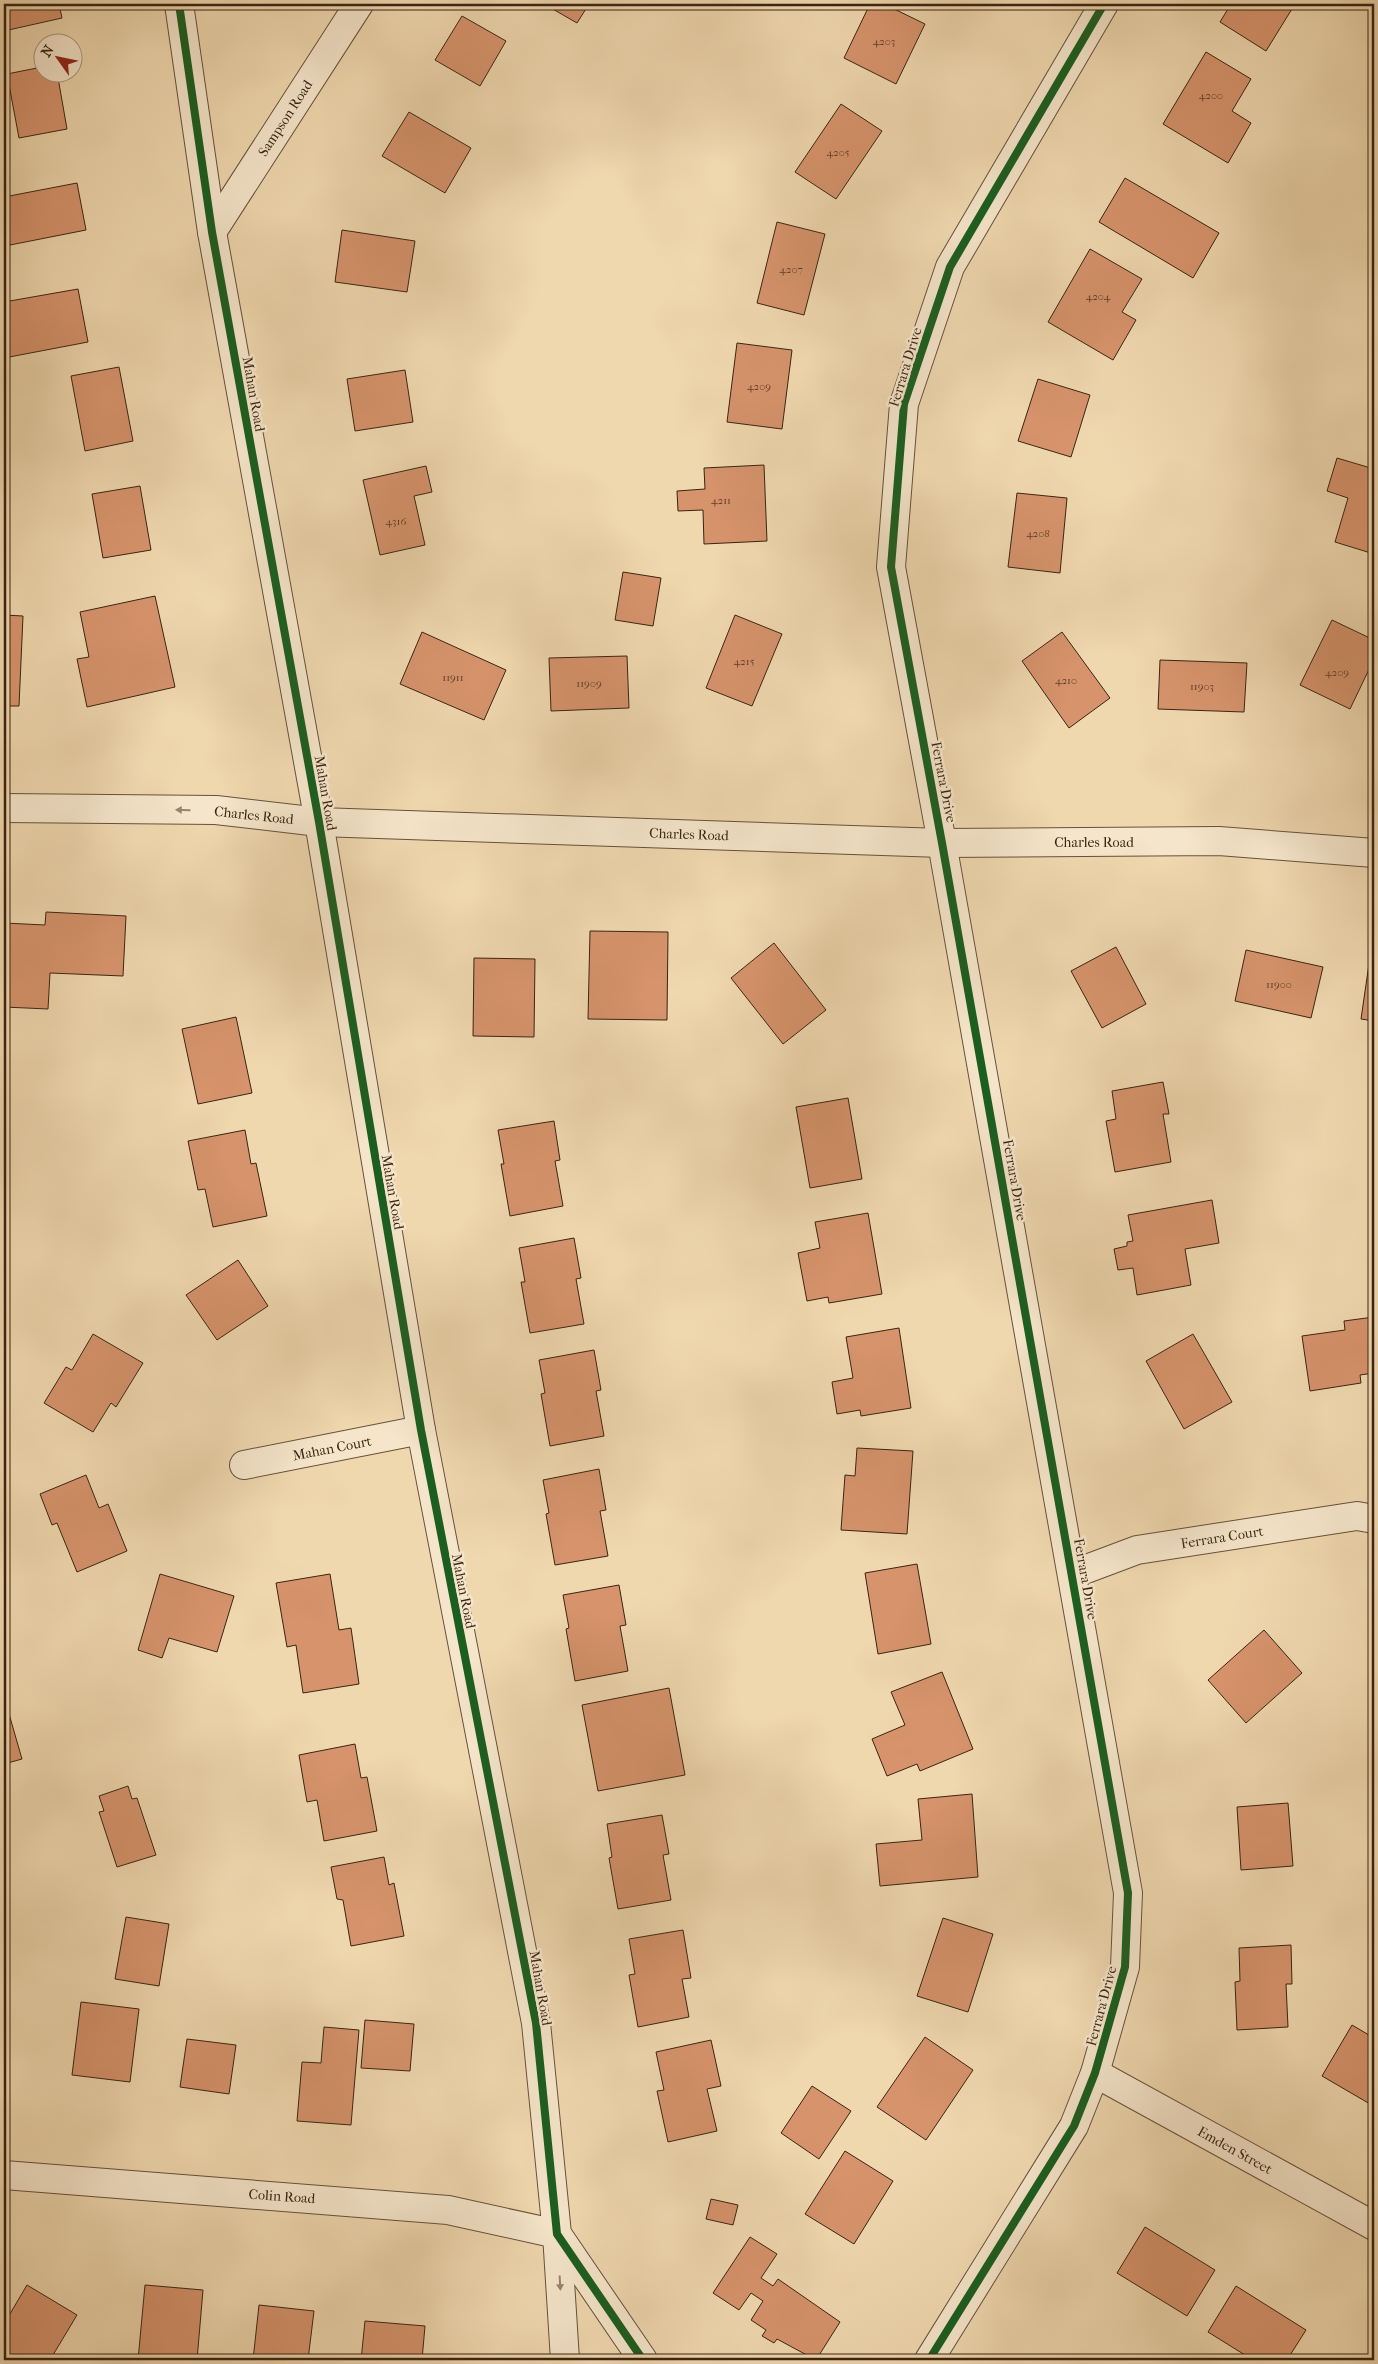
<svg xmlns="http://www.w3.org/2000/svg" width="1378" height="2364" font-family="'IM FELL French Canon',serif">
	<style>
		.building { fill: #d6936c; stroke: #3a2413 }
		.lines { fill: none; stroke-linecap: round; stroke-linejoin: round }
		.minor-casing { stroke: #67513a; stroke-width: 30 }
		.minor { stroke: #f5e5ca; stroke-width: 28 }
		.cycleway-casing { stroke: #f5e5ca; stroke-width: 11 }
		.cycleway { stroke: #1b5e20; stroke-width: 8 }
		.oneway { fill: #98846e }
		.labels { text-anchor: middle; stroke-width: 5; stroke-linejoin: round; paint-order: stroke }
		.number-label { font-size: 11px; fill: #614029 }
		.street-label { font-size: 14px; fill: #3a2413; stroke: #f5e5ca }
	</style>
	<rect width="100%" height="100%" fill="#efd7ae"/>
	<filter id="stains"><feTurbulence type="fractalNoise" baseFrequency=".004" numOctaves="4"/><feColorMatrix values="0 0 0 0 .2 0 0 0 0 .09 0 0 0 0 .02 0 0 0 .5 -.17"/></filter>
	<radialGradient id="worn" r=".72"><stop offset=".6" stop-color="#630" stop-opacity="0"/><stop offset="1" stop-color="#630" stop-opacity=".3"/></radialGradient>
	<g class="building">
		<polygon points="4,4 59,4 62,18 4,31"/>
		<polygon points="544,4 589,4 577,23"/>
		<polygon points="870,4 884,4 925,24 896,84 844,58"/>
		<polygon points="1231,4 1295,4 1266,51 1220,22"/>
		<polygon points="462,16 506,41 480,86 435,60"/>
		<polygon points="1206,52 1251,79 1232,111 1251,123 1228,163 1163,124"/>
		<polygon points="42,67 42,72 57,72 67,129 19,138 7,74"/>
		<polygon points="841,104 882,131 836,199 795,172"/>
		<polygon points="409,112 471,148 445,193 382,156"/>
		<polygon points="1125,178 1219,233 1193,278 1099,222"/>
		<polygon points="77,183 86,230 10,245 4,211 4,197"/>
		<polygon points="777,222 825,234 804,315 757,303"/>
		<polygon points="342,230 415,241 407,292 335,282"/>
		<polygon points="1090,249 1142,279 1122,312 1136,320 1113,360 1048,322"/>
		<polygon points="78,289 88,342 4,358 4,302"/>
		<polygon points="737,343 792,350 782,429 727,422"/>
		<polygon points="119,367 133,441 85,451 71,376"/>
		<polygon points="405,370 413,422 355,431 347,379"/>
		<polygon points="1038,379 1090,395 1071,457 1018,441"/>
		<polygon points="1337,458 1374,469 1374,554 1335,542 1348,498 1327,491"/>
		<polygon points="764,465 767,541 704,544 703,510 678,511 677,491 705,489 704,468"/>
		<polygon points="426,466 432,492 414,496 425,545 380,555 363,480"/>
		<polygon points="140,486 151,550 103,558 92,494"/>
		<polygon points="1017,493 1067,498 1060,573 1008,567"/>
		<polygon points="623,572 661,578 653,626 615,620"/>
		<polygon points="155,596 175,687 87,707 77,659 89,657 80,612"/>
		<polygon points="4,615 23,616 19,706 4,706"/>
		<polygon points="735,615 782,634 752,706 706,688"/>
		<polygon points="1332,620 1374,640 1374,659 1350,709 1300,685"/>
		<polygon points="422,632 506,670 484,720 400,684"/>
		<polygon points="1062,632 1110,698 1069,728 1022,661"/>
		<polygon points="627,656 629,708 551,711 549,658"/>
		<polygon points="1160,660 1247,663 1244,712 1158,709"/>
		<polygon points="46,912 126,916 123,976 50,973 48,1009 4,1007 4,923 45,925"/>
		<polygon points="590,931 668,932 667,1020 588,1019"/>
		<polygon points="774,943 826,1010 783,1044 731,978"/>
		<polygon points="1116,947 1146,1004 1102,1028 1071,971"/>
		<polygon points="1246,950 1323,967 1311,1018 1235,1001"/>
		<polygon points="474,958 535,959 534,1037 473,1036"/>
		<polygon points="1369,964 1374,964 1374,1021 1361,1019"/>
		<polygon points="236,1017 252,1093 198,1104 182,1029"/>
		<polygon points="1163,1082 1169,1114 1163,1114 1171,1162 1115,1172 1106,1121 1116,1119 1112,1091"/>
		<polygon points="848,1098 862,1179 810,1188 796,1107"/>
		<polygon points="554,1121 560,1160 555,1161 563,1206 510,1216 501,1164 504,1164 498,1130"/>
		<polygon points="245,1130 251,1164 256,1163 267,1216 213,1227 205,1189 198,1190 188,1141"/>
		<polygon points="1212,1200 1219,1243 1185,1249 1191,1285 1137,1295 1133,1268 1118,1270 1114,1249 1127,1246 1127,1242 1133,1241 1128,1215"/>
		<polygon points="868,1213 882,1294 829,1303 828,1297 807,1301 798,1253 820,1248 815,1222"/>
		<polygon points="574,1238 581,1278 576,1279 584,1324 530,1333 521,1282 525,1282 519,1248"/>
		<polygon points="238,1260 268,1306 217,1340 186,1295"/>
		<polygon points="1374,1317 1374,1373 1360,1375 1361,1383 1310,1391 1302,1336 1345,1330 1344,1321"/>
		<polygon points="899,1328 911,1408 861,1416 860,1410 837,1414 832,1382 853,1378 846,1337"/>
		<polygon points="93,1334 143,1363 116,1407 111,1403 93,1432 44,1403 66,1367 72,1370"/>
		<polygon points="1193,1334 1232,1402 1184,1429 1146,1361"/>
		<polygon points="594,1350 601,1390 596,1391 604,1436 550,1446 541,1394 545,1393 539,1360"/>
		<polygon points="857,1448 913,1451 907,1534 841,1530 845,1475 855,1476"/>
		<polygon points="599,1469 606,1510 600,1511 608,1556 555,1565 546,1514 549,1513 543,1480"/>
		<polygon points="86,1475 99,1508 108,1504 127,1551 77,1572 57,1523 52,1525 40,1494"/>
		<polygon points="917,1564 931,1644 878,1654 865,1573"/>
		<polygon points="160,1574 234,1596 217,1652 169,1638 162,1658 138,1650"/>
		<polygon points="330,1574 339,1630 351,1628 359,1684 303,1693 296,1645 287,1647 276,1583"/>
		<polygon points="619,1585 626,1625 620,1626 628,1671 575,1681 566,1629 569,1628 563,1595"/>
		<polygon points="1264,1630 1302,1673 1246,1723 1208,1680"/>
		<polygon points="942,1672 973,1749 920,1771 917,1764 887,1776 872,1739 905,1725 891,1692"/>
		<polygon points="669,1688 685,1775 598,1791 582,1705"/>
		<polygon points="7,1707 22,1759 4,1764 4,1708"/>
		<polygon points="355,1744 361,1778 367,1777 377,1831 324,1841 317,1800 307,1802 299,1755"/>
		<polygon points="128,1786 132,1799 137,1798 156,1855 117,1867 99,1812 104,1811 99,1796"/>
		<polygon points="972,1794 978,1877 880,1886 876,1844 922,1840 918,1799"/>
		<polygon points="1288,1803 1293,1866 1241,1870 1237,1807"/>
		<polygon points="662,1815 669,1854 663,1855 671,1900 618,1909 609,1858 612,1857 607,1824"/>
		<polygon points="384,1857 389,1885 394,1883 404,1936 351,1946 343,1900 337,1899 331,1867"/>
		<polygon points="126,1917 169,1924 159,1986 115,1979"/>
		<polygon points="943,1918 993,1934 968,2012 917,1996"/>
		<polygon points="683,1930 691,1978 682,1979 689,2017 638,2027 629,1975 635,1974 629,1939"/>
		<polygon points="1291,1945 1292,1984 1286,1984 1288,2027 1237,2030 1235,1982 1240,1981 1239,1948"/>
		<polygon points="81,2002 139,2009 130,2082 72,2075"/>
		<polygon points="365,2020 414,2024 410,2071 361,2068"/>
		<polygon points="1352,2025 1374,2038 1374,2096 1370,2104 1322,2076"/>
		<polygon points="324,2027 359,2030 351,2125 297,2121 302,2062 321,2063"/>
		<polygon points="925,2037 973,2070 926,2140 877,2107"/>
		<polygon points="187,2039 236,2045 229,2094 180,2087"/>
		<polygon points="711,2040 721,2086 707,2089 717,2131 668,2142 657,2091 664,2090 656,2052"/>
		<polygon points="812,2086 851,2111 819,2159 781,2133"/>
		<polygon points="845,2151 893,2181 854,2244 805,2214"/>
		<polygon points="711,2199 738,2205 733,2225 706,2219"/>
		<polygon points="1145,2227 1215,2270 1187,2316 1117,2273"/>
		<polygon points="750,2237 777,2254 761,2278 773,2286 778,2279 840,2322 816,2360 777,2339 774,2343 762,2336 766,2330 751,2320 763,2301 751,2293 739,2310 713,2293"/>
		<polygon points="27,2285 77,2315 50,2360 4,2360 4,2324"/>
		<polygon points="145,2285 203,2290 197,2360 138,2360"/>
		<polygon points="1236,2286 1306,2330 1287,2360 1253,2360 1208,2332"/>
		<polygon points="259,2305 314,2311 308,2360 253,2360"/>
		<polygon points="365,2321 425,2326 422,2360 361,2360"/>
	</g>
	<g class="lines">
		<defs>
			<g id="minor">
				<polyline points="179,4 212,232 319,822 421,1430 536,2023 557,2234 643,2360"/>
				<polyline points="212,232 359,4"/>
				<polyline points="4,808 216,810 319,822 942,843 1219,841 1374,853"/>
				<polyline points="244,1465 421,1430"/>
				<polyline points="1073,1574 1137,1550 1357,1516 1374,1519"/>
				<polyline points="1095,2073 1374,2226"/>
				<polyline points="4,2175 448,2210 557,2234 565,2360"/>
				<polyline points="929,2360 1074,2126 1095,2073 1125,1967 1128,1893 942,843 891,567 904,404 950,267 1104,4"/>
			</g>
		</defs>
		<use href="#minor" class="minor-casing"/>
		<use href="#minor" class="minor"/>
		<defs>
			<g id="cycleway">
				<polyline points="179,4 212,232 319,822 421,1430 536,2023 557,2234 643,2360"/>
				<polyline points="929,2360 1074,2126 1095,2073 1125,1967 1128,1893 942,843 891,567 904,404 950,267 1104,4"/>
			</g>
		</defs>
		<use href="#cycleway" class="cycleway-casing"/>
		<use href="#cycleway" class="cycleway"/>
	</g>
	<defs><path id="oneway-solid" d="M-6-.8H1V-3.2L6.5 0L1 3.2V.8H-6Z" transform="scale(1.25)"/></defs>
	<g class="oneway">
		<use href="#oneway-solid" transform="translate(183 810) rotate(-179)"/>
		<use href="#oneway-solid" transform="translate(560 2283) rotate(87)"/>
	</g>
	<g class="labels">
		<g class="number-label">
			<text x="884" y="45">4203</text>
			<text x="1211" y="99">4200</text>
			<text x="838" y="156">4205</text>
			<text x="791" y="273">4207</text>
			<text x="1098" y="300">4204</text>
			<text x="759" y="390">4209</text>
			<text x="721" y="504">4211</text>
			<text x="396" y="525">4316</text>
			<text x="1038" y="537">4208</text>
			<text x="744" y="665">4215</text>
			<text x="1337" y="676">4209</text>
			<text x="453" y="681">11911</text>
			<text x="1066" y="684">4210</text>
			<text x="589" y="687">11909</text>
			<text x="1202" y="690">11903</text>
			<text x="1279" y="988">11900</text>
		</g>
		<g class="street-label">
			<text transform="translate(285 118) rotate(-57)" y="5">Sampson Road</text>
			<text transform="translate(905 367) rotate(-73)" y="5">Ferrara Drive</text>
			<text transform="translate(254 394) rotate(80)" y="5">Mahan Road</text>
			<text transform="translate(944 782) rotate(79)" y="5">Ferrara Drive</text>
			<text transform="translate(326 793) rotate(80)" y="5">Mahan Road</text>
			<text transform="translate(254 815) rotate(6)" y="5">Charles Road</text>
			<text transform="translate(689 834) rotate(2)" y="5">Charles Road</text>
			<text x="1094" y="847">Charles Road</text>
			<text transform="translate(1015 1180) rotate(80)" y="5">Ferrara Drive</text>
			<text transform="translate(393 1192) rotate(80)" y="5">Mahan Road</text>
			<text transform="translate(332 1448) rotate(-11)" y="5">Mahan Court</text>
			<text transform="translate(1222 1537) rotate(-9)" y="5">Ferrara Court</text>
			<text transform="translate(1086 1579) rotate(80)" y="5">Ferrara Drive</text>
			<text transform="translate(464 1591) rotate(79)" y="5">Mahan Road</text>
			<text transform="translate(541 1988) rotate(80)" y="5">Mahan Road</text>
			<text transform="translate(1101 2006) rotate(-75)" y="5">Ferrara Drive</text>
			<text transform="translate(1235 2150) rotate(29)" y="5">Emden Street</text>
			<text transform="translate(282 2196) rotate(4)" y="5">Colin Road</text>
		</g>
	</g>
	<rect width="1378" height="2364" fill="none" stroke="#efd7ae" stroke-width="20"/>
	<rect x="5" y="5" width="1368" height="2354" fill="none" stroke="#3a2413" stroke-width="2.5"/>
	<rect x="10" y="10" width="1358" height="2344" fill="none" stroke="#3a2413"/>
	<g transform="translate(58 58) rotate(303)"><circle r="24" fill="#f5e5ca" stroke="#aa9881"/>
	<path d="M0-4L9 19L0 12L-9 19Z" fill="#8f2418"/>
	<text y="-8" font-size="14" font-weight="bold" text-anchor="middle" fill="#3a2413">N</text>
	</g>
	<rect width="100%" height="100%" filter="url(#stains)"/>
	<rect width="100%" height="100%" fill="url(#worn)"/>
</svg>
